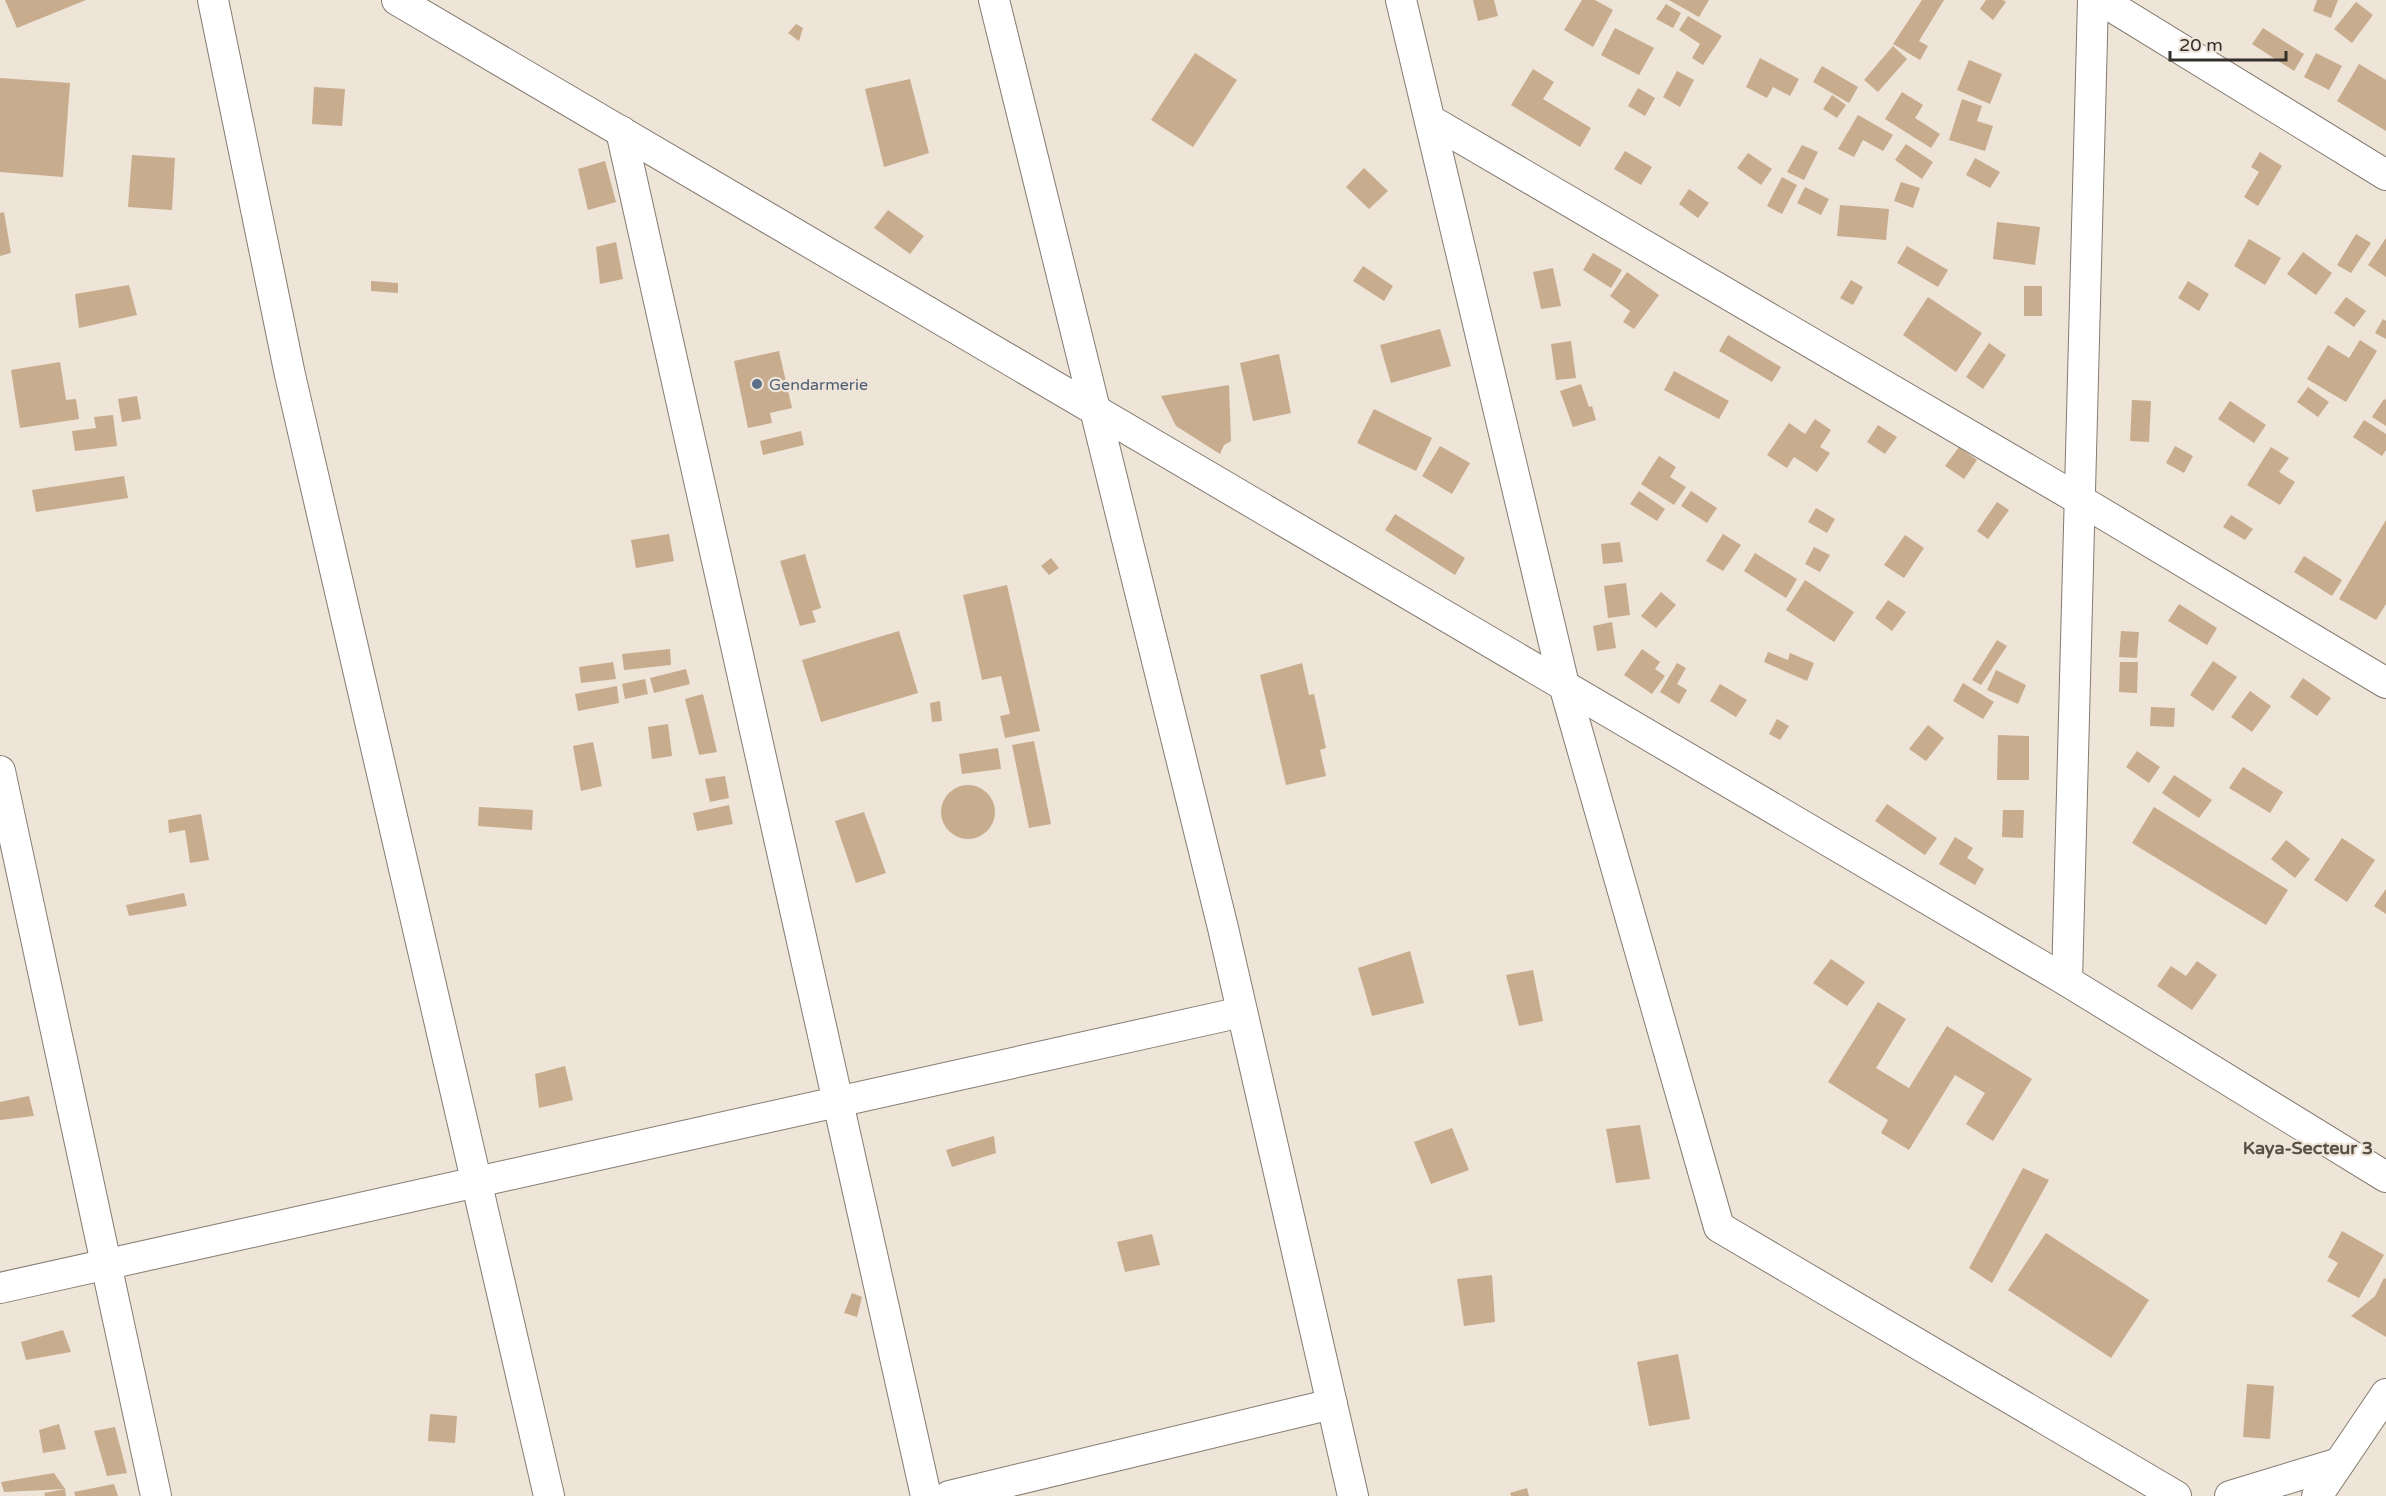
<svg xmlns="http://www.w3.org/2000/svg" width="2386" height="1496" font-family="'Varela Round',sans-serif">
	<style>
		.building { fill: #c8ac8e }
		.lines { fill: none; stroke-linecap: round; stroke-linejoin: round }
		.street-casing { stroke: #857b71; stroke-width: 32 }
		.street { stroke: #fff; stroke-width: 30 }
		.service-dot { fill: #5c6f8a; stroke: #eee4d8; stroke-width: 2 }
		.labels { text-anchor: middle; stroke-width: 4.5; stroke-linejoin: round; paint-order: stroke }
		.service-label { font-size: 16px; fill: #4e5e75; stroke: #eee4d8; text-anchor: start }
		.neighbourhood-label { font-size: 18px; font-weight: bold; fill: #584f45; stroke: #eee4d8 }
	</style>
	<rect width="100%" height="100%" fill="#eee4d8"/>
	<g class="building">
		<polygon points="5,0 86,0 17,28"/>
		<polygon points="1473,0 1494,0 1498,16 1478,21"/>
		<polygon points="1582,0 1595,0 1613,10 1593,47 1564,30"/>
		<polygon points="1669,0 1709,0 1699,17"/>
		<polygon points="1922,0 1944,0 1919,41 1928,46 1920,60 1893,44"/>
		<polygon points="1986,0 2003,0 2006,2 1993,20 1980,9"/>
		<polygon points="2317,0 2338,0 2331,18 2313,11"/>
		<polygon points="2356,2 2373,15 2352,43 2334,29"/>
		<polygon points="1666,4 1681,13 1673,28 1656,19"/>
		<polygon points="1688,16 1722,36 1703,65 1692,58 1700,44 1679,30"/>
		<polygon points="796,24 803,28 799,41 788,33"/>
		<polygon points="1615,28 1654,48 1639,75 1601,55"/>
		<polygon points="2263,28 2304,54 2294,71 2252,44"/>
		<polygon points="1893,46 1907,59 1878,92 1864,80"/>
		<polygon points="1195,53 1237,80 1193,147 1151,120"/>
		<polygon points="2316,53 2342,66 2329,90 2304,77"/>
		<polygon points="1760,58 1799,79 1790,96 1773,87 1767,98 1746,87"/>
		<polygon points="1969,60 2002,74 1990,104 1957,90"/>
		<polygon points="2359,64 2386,80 2386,131 2337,101"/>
		<polygon points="1822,66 1858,87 1849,103 1813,82"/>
		<polygon points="1533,69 1554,82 1543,99 1591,128 1580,147 1511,105"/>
		<polygon points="1677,71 1694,80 1680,107 1663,97"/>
		<polygon points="0,78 70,83 63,177 0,172"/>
		<polygon points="910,79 929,153 884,167 865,89"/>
		<polygon points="314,87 345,89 342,126 312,124"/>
		<polygon points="1638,88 1655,98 1645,116 1628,106"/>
		<polygon points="1902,92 1923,105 1915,118 1940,134 1931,148 1885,119"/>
		<polygon points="1832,95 1846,105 1837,118 1823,109"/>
		<polygon points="1962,99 1982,106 1977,121 1993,126 1985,151 1949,140"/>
		<polygon points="1858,115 1893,135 1883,151 1863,140 1854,157 1838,149"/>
		<polygon points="1906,144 1933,162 1922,179 1895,160"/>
		<polygon points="1802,145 1818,152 1804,180 1787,172"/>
		<polygon points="1625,151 1652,167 1641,185 1614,169"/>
		<polygon points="2260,152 2282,166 2258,206 2244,197 2259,172 2251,167"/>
		<polygon points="1748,153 1772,169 1761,185 1737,168"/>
		<polygon points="132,155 175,158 172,210 128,207"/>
		<polygon points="1975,158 2000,172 1990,188 1966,175"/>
		<polygon points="605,161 616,202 588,210 578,169"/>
		<polygon points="1364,168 1388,191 1369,209 1346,187"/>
		<polygon points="1782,177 1797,185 1782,214 1767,206"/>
		<polygon points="1901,182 1920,188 1913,208 1894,201"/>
		<polygon points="1805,187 1829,199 1821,215 1797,203"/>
		<polygon points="1689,189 1709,203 1698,218 1679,204"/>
		<polygon points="1840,205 1889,209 1886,240 1837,236"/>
		<polygon points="888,210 924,236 910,254 874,228"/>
		<polygon points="4,212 11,253 0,256 0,213"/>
		<polygon points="1997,222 2040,227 2035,265 1993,259"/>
		<polygon points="2356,234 2371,243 2351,273 2337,265"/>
		<polygon points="2386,238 2386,277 2368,265"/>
		<polygon points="2249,239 2281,258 2265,285 2234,266"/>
		<polygon points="616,242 623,279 600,284 596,247"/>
		<polygon points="1907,246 1948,270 1938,287 1897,263"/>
		<polygon points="2303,252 2332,273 2316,295 2287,274"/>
		<polygon points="1593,253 1622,270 1611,288 1583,270"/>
		<polygon points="1363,266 1393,286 1384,301 1353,281"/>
		<polygon points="1553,268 1561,306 1541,309 1533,272"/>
		<polygon points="1627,272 1659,295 1634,329 1623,322 1630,311 1610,296"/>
		<polygon points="1851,280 1863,287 1853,305 1840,298"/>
		<polygon points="371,281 398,283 398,293 371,291"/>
		<polygon points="2188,281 2209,294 2199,311 2178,298"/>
		<polygon points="129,285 137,315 79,328 75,294"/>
		<rect x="2024" y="286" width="18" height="30"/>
		<polygon points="1928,297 1982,333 1956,372 1903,335"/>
		<polygon points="2346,297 2366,311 2354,327 2334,313"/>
		<polygon points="2383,319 2386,321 2386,339 2375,333"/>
		<polygon points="1440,329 1451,366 1391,383 1380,345"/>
		<polygon points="1728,335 1781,367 1772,382 1719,351"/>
		<polygon points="2360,340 2377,351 2346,402 2307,379 2328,345 2349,358"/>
		<polygon points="1571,341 1576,378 1556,380 1551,344"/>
		<polygon points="1989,343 2006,355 1983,389 1966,377"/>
		<polygon points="779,351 792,408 770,413 772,423 748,428 734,361"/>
		<polygon points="1279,354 1291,413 1253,421 1240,363"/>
		<polygon points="60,362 66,400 76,399 79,419 20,428 11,370"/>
		<polygon points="1674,371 1729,401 1719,419 1664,390"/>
		<polygon points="1581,384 1589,407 1592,406 1596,420 1573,427 1560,391"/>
		<polygon points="1229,385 1231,441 1224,445 1220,454 1176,426 1161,396"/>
		<polygon points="2308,387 2329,402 2318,417 2297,402"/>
		<polygon points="137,396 141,419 122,422 118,399"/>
		<polygon points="2384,399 2386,400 2386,426 2372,417"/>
		<polygon points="2132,400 2151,401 2149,442 2130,441"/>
		<polygon points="2230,401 2266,425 2254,443 2218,419"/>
		<polygon points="1374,409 1432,438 1416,471 1357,443"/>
		<polygon points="113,415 117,446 75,451 72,431 96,428 94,417"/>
		<polygon points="1815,419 1831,430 1820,447 1830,453 1817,472 1794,457 1787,468 1767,455 1789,423 1805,434"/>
		<polygon points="2364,420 2386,434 2386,450 2382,456 2353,437"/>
		<polygon points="1878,425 1897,437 1885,454 1867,442"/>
		<polygon points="801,431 804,445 763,455 760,441"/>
		<polygon points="1440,446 1470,463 1452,494 1422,476"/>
		<polygon points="2175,446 2193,456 2184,473 2166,463"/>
		<polygon points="1959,447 1977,460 1964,479 1945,466"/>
		<polygon points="2271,447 2289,458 2279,472 2295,482 2280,505 2247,485"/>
		<polygon points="1659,456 1676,467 1670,477 1686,487 1674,505 1641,484"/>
		<polygon points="124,476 128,498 36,512 32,490"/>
		<polygon points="1639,491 1665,509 1657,521 1630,504"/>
		<polygon points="1691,491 1717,508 1707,523 1681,506"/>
		<polygon points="1997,502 2009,510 1988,539 1977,531"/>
		<polygon points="1816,508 1835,519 1827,533 1808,522"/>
		<polygon points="1395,514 1465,558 1455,575 1385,530"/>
		<polygon points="2231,515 2253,529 2245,540 2223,527"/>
		<polygon points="2386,520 2386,604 2376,620 2339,599"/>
		<polygon points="669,534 674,561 636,568 631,540"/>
		<polygon points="1723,534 1741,545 1723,571 1706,561"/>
		<polygon points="1905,535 1924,548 1904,578 1884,565"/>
		<polygon points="1620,542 1623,562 1603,564 1601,544"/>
		<polygon points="1814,547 1830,555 1820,572 1805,564"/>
		<polygon points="1755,553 1797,579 1786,598 1744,571"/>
		<polygon points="805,554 821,608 812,611 816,622 800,626 780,561"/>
		<polygon points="2304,556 2342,580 2332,596 2294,572"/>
		<polygon points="1051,558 1059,568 1049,575 1041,566"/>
		<polygon points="1805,580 1854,612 1834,642 1786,610"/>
		<polygon points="1626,583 1630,615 1608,618 1604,586"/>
		<polygon points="1007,585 1040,731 1005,738 1000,716 1010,714 1001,676 982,680 963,595"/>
		<polygon points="1661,592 1676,605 1656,628 1641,616"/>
		<polygon points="1888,600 1906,612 1892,631 1875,618"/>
		<polygon points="2179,604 2217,628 2207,645 2168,621"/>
		<polygon points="1612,622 1616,648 1597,651 1593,626"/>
		<polygon points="899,631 918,693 821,722 802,660"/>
		<polygon points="2121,631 2139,632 2137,658 2119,657"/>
		<polygon points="1997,640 2007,646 1981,685 1972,680"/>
		<polygon points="670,649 671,665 624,670 622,654"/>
		<polygon points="1642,649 1660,662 1655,669 1665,676 1652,694 1624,675"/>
		<polygon points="1768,652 1788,660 1790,653 1814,663 1807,681 1764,662"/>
		<polygon points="2213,661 2237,677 2213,711 2190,695"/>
		<polygon points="613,662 616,679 581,683 579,667"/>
		<polygon points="2120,662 2138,662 2137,693 2119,692"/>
		<polygon points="1302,663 1309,695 1314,694 1326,748 1320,750 1326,776 1286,785 1260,675"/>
		<polygon points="1677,663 1686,668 1677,684 1687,690 1679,704 1660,692"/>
		<polygon points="686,669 690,684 654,693 650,678"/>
		<polygon points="1996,670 2026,685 2018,704 1987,690"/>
		<polygon points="2303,678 2331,698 2317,716 2290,697"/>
		<polygon points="645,679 648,694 625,699 622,684"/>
		<polygon points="1963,683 1994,702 1983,719 1953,701"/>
		<polygon points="1720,684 1747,700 1736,717 1710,701"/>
		<polygon points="617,686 619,703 578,711 575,694"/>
		<polygon points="2250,691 2271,706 2252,732 2231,717"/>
		<polygon points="703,694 717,752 699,755 685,699"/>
		<polygon points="940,701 942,721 932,722 930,703"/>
		<polygon points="2151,707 2175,708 2174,727 2150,726"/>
		<polygon points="1777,719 1789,726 1780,740 1769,734"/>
		<polygon points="668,724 672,756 652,759 648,727"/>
		<polygon points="1928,725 1944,738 1926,761 1909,749"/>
		<polygon points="1998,735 2029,736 2029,780 1997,780"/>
		<polygon points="1034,741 1051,824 1029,828 1012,745"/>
		<polygon points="593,742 602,786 581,791 573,746"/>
		<polygon points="998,748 1001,769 962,774 959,754"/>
		<polygon points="2137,751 2160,767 2149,783 2126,767"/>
		<polygon points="2243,767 2283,792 2270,813 2229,788"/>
		<polygon points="2174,775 2212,800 2199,818 2162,793"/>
		<polygon points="725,776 729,798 710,802 705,779"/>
		<circle cx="968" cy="812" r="27"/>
		<polygon points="1887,804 1937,838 1925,855 1875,821"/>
		<polygon points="729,805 733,824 697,831 693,813"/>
		<polygon points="479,807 533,810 532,830 478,826"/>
		<polygon points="2154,807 2288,890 2266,925 2132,843"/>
		<polygon points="2003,810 2024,810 2023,838 2002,837"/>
		<polygon points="864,812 886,873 856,883 835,821"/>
		<polygon points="201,814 209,860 190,863 185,830 169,833 168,820"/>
		<polygon points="1955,837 1973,848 1967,858 1984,869 1975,885 1939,864"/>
		<polygon points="2342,838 2375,860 2347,902 2314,880"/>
		<polygon points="2286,840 2310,859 2295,878 2271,859"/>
		<polygon points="2386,889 2386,914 2374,906"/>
		<polygon points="184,893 187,906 129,916 126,905"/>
		<polygon points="1410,951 1424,1003 1372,1016 1358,968"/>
		<polygon points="1831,959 1865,982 1847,1006 1813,983"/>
		<polygon points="2197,961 2217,975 2192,1010 2157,986 2171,966 2186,976"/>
		<polygon points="1533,970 1543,1021 1519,1026 1506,975"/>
		<polygon points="1878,1002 1906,1019 1876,1068 1909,1088 1947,1026 2032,1079 1993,1141 1966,1124 1985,1093 1955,1075 1909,1150 1881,1133 1888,1120 1828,1082"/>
		<polygon points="565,1066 573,1100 539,1108 535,1074"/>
		<polygon points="29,1096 34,1116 0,1120 0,1102"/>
		<polygon points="1640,1125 1650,1179 1616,1183 1606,1129"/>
		<polygon points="1452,1128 1469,1170 1431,1184 1414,1142"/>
		<polygon points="994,1136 996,1153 952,1167 946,1150"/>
		<polygon points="2023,1168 2049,1180 1992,1283 1969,1268"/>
		<polygon points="2342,1231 2384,1255 2359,1298 2327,1281 2338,1263 2328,1257"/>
		<polygon points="2046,1233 2149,1300 2111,1358 2008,1290"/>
		<polygon points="1152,1234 1160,1265 1125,1272 1117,1242"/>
		<polygon points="1492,1275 1495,1322 1464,1326 1457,1279"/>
		<polygon points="2384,1278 2386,1279 2386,1337 2351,1316 2375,1296"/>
		<polygon points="852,1293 862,1297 857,1317 844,1313"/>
		<polygon points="63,1330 71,1352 26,1360 21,1342"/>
		<polygon points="1678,1354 1690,1419 1649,1426 1637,1362"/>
		<polygon points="2247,1384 2274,1386 2270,1439 2243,1437"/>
		<polygon points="430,1414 457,1416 455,1443 428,1441"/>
		<polygon points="59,1424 66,1449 43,1453 39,1430"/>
		<polygon points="115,1427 127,1473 107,1476 94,1431"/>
		<polygon points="54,1473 65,1489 4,1492 1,1482"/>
		<polygon points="114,1484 118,1496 75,1496 74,1492"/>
		<polygon points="1527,1488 1529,1496 1511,1496 1510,1493"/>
		<polygon points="65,1489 66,1496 45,1496 44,1493"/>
	</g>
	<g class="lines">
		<defs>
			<g id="street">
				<polyline points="213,0 290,375 549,1496"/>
				<polyline points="397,0 2067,981 2386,1177"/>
				<polyline points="994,0 1223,928 1353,1496"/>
				<polyline points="1401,0 1564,685 1719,1227 2176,1496"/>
				<polyline points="2101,0 2386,175"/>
				<polyline points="1430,120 2080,500 2386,683"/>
				<polyline points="621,131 926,1496"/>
				<polyline points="0,771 156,1496"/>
				<polyline points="2067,981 2093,0"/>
				<polyline points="0,1288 1242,1012"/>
				<polyline points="949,1496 1332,1404"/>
				<polyline points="2230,1496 2339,1463"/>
				<polyline points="2317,1496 2386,1394"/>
			</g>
		</defs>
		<use href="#street" class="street-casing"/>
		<use href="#street" class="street"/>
	</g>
	<circle class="service-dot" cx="757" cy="384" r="6"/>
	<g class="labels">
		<g class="service-label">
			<text x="769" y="390">Gendarmerie</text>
		</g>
		<g class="neighbourhood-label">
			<text x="2308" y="1154">Kaya-Secteur 3</text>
		</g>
	</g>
	<path d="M2170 51v9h116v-9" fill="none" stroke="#332f2b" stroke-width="3"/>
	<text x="2179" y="51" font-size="18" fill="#332f2b" stroke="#eee4d8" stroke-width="4.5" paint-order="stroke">20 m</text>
</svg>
